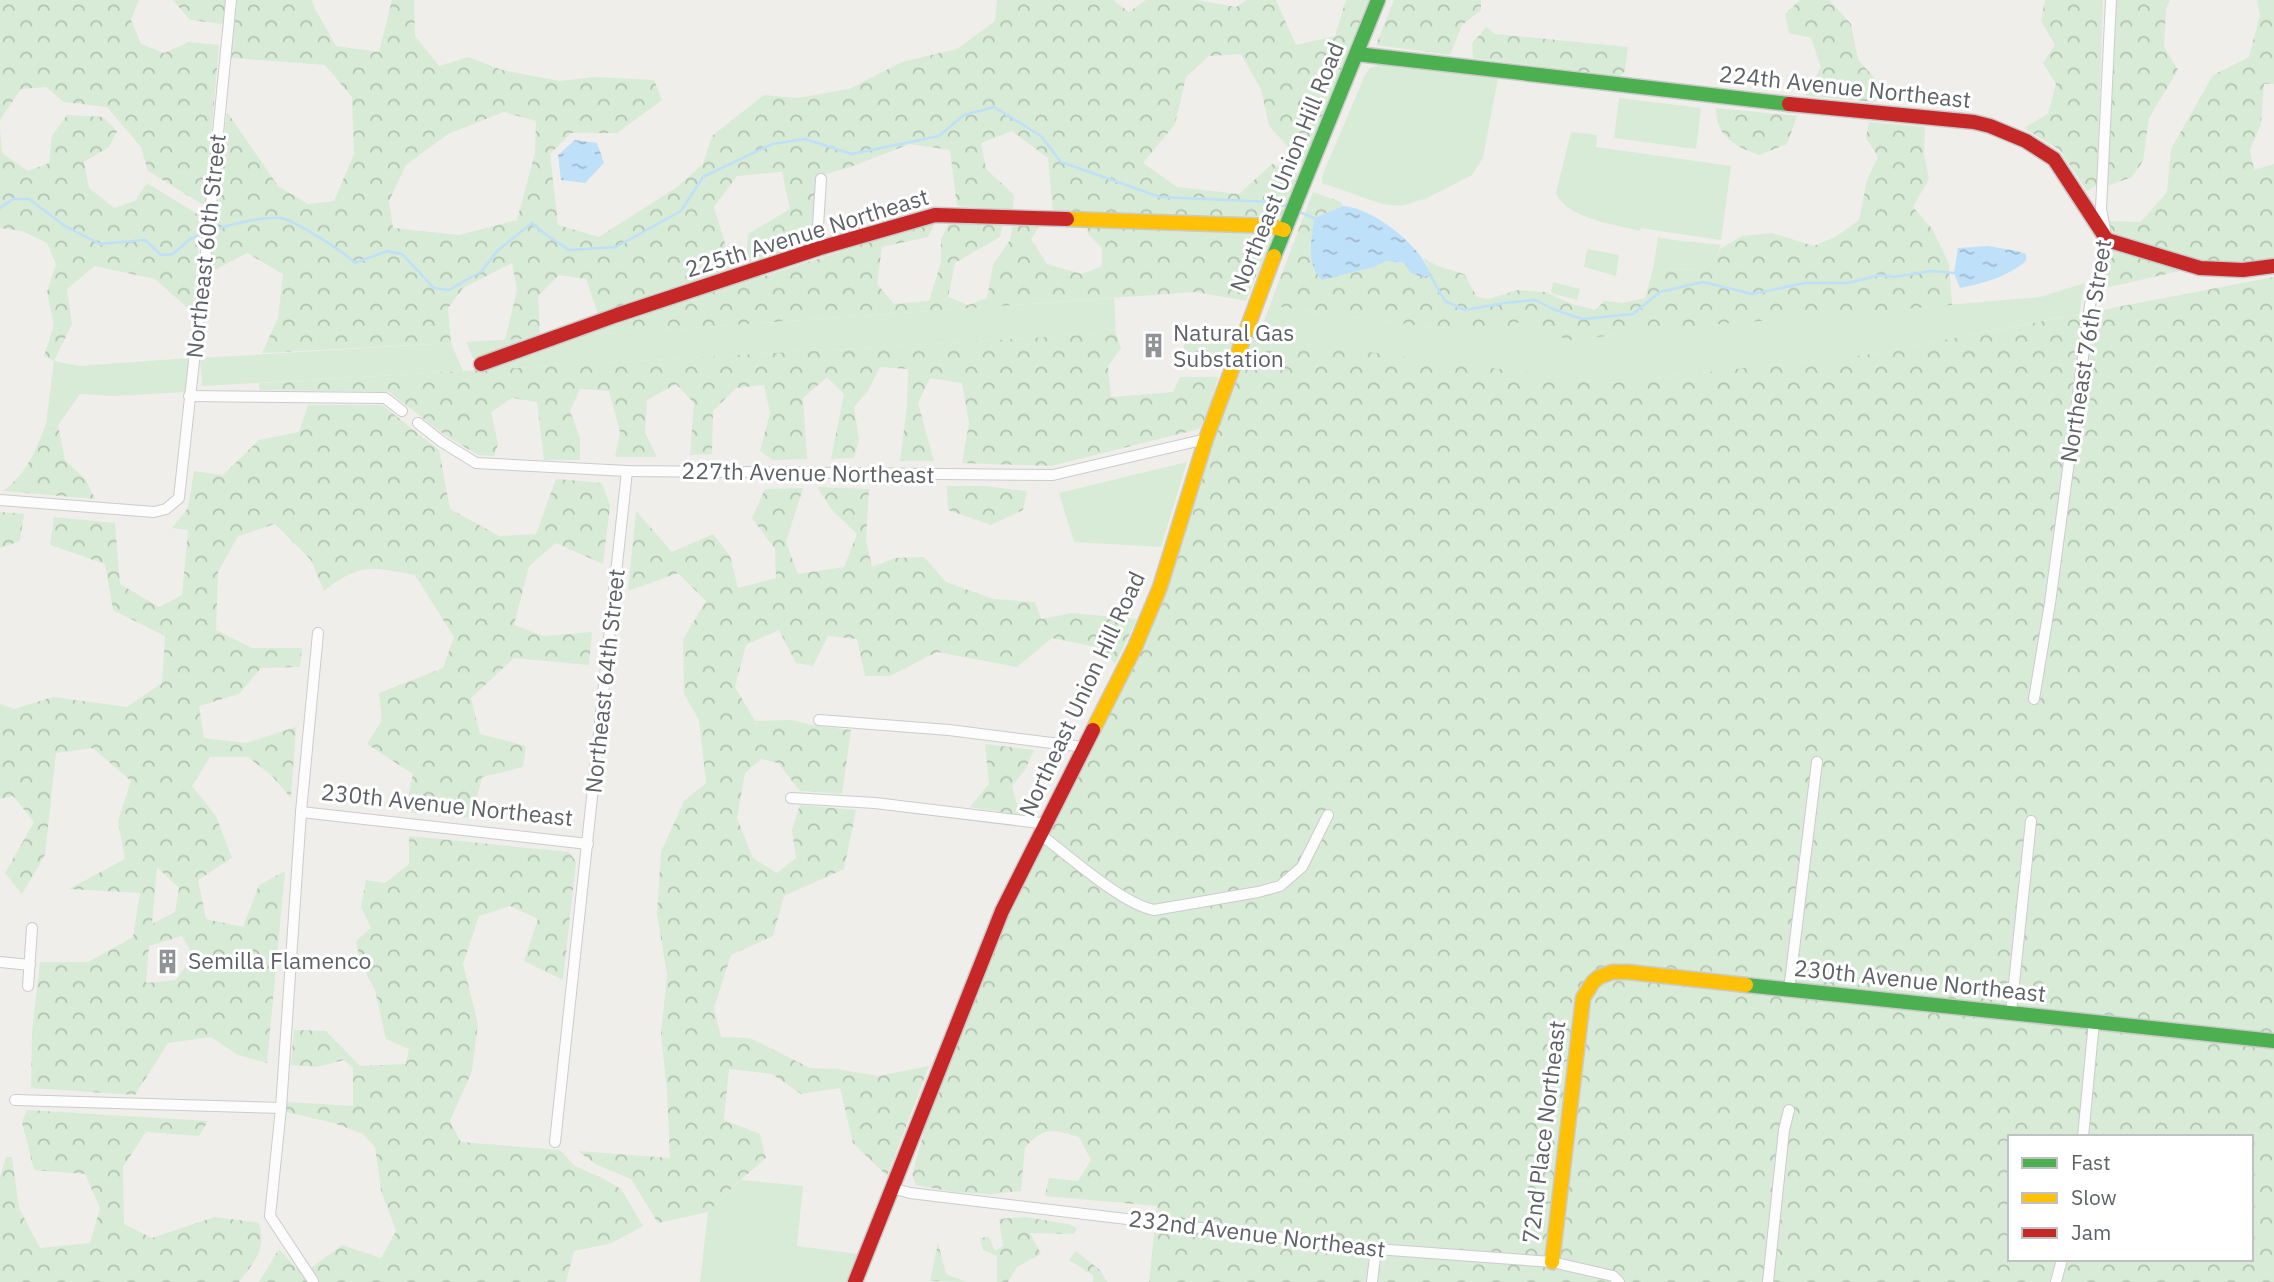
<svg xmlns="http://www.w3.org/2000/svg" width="2274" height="1282" font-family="'IBM Plex Sans',sans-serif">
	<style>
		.grass { fill: #d8ebd6 }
		.forest { fill: url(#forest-crowns); fill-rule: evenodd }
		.water { fill: url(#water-ripples) }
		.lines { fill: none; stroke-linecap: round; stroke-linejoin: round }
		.stream { stroke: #bfe0f9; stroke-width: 2.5 }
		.street-casing { stroke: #cbcccc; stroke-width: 12 }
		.fast-casing { stroke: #cacacb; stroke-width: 17 }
		.slow-casing { stroke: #cacacb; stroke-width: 17 }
		.jam-casing { stroke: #cacacb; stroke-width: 17 }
		.street { stroke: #fdfcfc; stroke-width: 10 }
		.fast { stroke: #4caf50; stroke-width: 14 }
		.slow { stroke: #ffc107; stroke-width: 14 }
		.jam { stroke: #c62828; stroke-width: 14 }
		.labels { text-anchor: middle; stroke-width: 6; stroke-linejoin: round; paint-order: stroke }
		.street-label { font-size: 23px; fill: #5f6368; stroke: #fff }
		.poi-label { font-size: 23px; fill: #5f6368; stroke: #fff; text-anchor: start }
	</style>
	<defs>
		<pattern id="forest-crowns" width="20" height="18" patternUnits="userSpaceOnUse" patternTransform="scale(1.75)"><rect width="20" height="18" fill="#d8ebd6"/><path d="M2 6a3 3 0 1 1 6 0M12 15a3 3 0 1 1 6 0" fill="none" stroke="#b2c2b1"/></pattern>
		<pattern id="water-ripples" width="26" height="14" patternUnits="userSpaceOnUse" patternTransform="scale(1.75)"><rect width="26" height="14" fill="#bfe0f9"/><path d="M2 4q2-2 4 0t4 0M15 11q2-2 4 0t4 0" fill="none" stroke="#9eb9cd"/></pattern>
	</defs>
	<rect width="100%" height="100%" fill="#efeeea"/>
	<g class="grass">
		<polygon points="1379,65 1498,78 1483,158 1472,175 1427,198 1401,206 1382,204 1322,183 1322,176 1365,75 1370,68"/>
		<polygon points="1619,98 1701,108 1696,149 1614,138"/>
		<path d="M 1571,132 L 1597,135 L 1596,147 L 1731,166 L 1721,240 L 1641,228 L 1640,231 C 1617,225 1565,218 1556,193 Z"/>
		<path d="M 1658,237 C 1679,242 1700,242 1721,245 L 1720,248 L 1710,270 L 1653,269 Z"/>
		<polygon points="1587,249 1619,255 1616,276 1584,267"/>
		<polygon points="1553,282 1580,289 1577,300 1551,293"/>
		<polygon points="2085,283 2079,314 1865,355 1608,383 1258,338 1270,305 1336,316 1376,319 1418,326 1449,328 1525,319 1571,340 1710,325 2040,297"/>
		<polygon points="1114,298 1116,333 482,370 577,336"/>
		<polygon points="540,338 483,358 473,358 466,342"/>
		<polygon points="451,343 463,371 202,386 200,358"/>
		<polygon points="189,358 186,392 112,396 80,394 58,425 46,424 54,361 80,366"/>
		<polygon points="1187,462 1161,547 1074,542 1059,493"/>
		<polygon points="741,1180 803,1186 797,1246 858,1254 848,1282 700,1282 708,1212"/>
	</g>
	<g class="forest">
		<polygon points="0,0 139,0 131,20 141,44 164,53 189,42 219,45 205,206 148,171 141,147 107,107 64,102 46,87 21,89 0,120"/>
		<polygon points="173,0 225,0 223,24 190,20"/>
		<path d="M 237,0 L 312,0 L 315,9 L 336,46 L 379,52 L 392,0 L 414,0 L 415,36 L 439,66 L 468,57 L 502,70 L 560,81 L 595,77 L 654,80 L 662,100 L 617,133 L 571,133 L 550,154 L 558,225 L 599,237 L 677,187 L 703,164 L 712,136 L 764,95 L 797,98 L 849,89 L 902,62 L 957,49 L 995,21 L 997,0 L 1113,0 L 1129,12 L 1146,0 L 1196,0 L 1236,7 L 1247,0 L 1276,0 L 1296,45 L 1335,36 L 1346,0 L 1369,0 L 1303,163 L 1269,126 L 1261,89 L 1241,54 L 1209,56 L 1186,77 L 1175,124 L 1143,163 L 1177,187 L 1239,194 L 1272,164 L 1298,174 L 1278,222 L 1053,213 L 1048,158 L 1012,131 L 981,143 L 986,169 L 1014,195 L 1013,210 L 957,206 L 950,150 L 910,144 L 853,166 L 817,177 L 812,221 L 814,244 L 746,265 L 748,234 L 790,209 L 782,172 L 737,176 L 714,207 L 733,270 L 598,314 L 586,279 L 559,275 L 538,296 L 540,338 L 505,340 L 517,290 L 512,263 L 463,288 L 448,308 L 451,343 L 262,353 L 278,318 L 283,274 L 247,253 L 209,273 L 227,112 L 278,186 L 308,204 L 334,201 L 354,154 L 352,97 L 325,65 L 231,58 ZM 504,112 L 536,121 L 535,153 L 517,220 L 459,235 L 393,228 L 389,201 L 406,165 L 448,134 Z"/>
		<polygon points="1394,0 1481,0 1481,10 1462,25 1450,55 1376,45"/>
		<polygon points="1800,0 1829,0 1851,24 1858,60 1880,84 1876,102 1805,96 1821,67 1811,38 1789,33 1785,14"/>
		<polygon points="2045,0 2103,0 2097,185 2087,191 2060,150 2024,128 2048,114 2056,84 2043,63 2055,45 2041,21"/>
		<polygon points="2115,0 2170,0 2166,9 2164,47 2178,70 2149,118 2143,161 2132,177 2107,186"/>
		<polygon points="2257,0 2274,0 2274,84 2264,84 2261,124 2250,150 2254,170 2274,164 2274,259 2220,263 2199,260 2114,233 2106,221 2141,222 2167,192 2171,149 2213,75 2249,57 2260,15"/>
		<polygon points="1486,27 1495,34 1628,47 1625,71 1620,76 1473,58 1472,44"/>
		<path d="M 1716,108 L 1797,116 L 1787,144 L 1759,155 C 1736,147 1715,136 1716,108 Z"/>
		<polygon points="67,115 103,117 117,131 109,147 84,162 89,188 114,208 135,201 147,183 202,217 192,312 155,279 95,266 67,289 72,324 54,361 44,356 54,325 47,292 56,264 47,243 22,231 0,228 0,128 2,153 28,171 49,163 52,136"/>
		<polygon points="1869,122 1925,127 1924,154 1929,179 1913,207 1933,230 1949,264 1952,305 1710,325 1571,340 1536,331 1525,319 1502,331 1418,326 1376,319 1336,316 1270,305 1313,192 1341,202 1343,206 1314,218 1322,280 1374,267 1387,261 1428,266 1423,258 1438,266 1464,274 1477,297 1489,299 1518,290 1545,292 1572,304 1596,310 1604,301 1623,303 1645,298 1653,269 1709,270 1721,248 1742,236 1772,233 1814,246 1837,236 1859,220 1867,180 1878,157 1866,138"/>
		<polygon points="936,221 928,237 882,247 877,284 894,304 929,301 941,262 941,239 949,222 1003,224 1000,237 955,263 948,297 968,305 987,298 993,265 1010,240 1013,224 1040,225 1031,239 1047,264 1082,274 1102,266 1102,248 1088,234 1087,226 1261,232 1273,235 1246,301 1196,292 577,336"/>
		<polygon points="2118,249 2189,269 2100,289 2110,252"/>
		<path d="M 2274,277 L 2274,1282 L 1149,1282 L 1157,1206 L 1045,1196 L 1049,1178 L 1078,1181 L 1091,1160 L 1079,1137 C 1051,1129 1046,1126 1025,1147 L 1021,1191 L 990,1194 L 955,1192 L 916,1185 L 912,1174 L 956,1021 L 1135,647 L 1244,336 L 1608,383 L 1865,355 ZM 2010,1137 L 2251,1137 L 2251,1259 L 2010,1259 Z"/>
		<polygon points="1211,331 1234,340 1226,357 1184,357 1184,332"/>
		<polygon points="1116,333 1121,348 1108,366 1111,397 1173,392 1180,377 1218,377 1208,414 1199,429 1051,466 962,463 969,423 962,383 930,378 918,403 934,461 900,461 907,406 908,369 880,367 868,391 854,407 859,440 854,458 831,459 844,394 827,377 803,398 807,459 773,460 760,451 770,413 764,385 736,388 713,411 712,454 690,455 694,403 676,384 647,400 645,433 657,457 615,457 620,432 609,391 580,389 570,411 580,438 580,460 544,460 537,402 512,398 491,412 498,444 494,456 478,455 445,435 389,392 260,390 259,383"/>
		<path d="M 308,405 L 382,405 L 439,450 L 450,509 L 499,536 L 536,534 L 556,479 L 602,483 L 610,506 L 603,564 L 556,543 L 529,566 L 514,625 L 544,636 L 592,632 L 589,665 L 514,658 L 471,698 L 480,734 L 526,746 L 523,767 L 482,777 L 472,818 L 405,812 L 413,774 L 367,744 L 382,720 L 379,693 L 443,668 L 454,637 L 415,575 C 373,567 359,563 324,591 L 311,560 L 275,524 L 238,536 L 218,572 L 216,630 L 252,648 L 302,648 L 300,667 L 261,668 L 239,694 L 199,706 L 204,738 L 246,743 L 296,727 L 291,798 L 272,776 L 248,757 L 210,757 L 192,786 L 216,816 L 232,858 L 198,880 L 206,919 L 243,927 L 259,885 L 285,871 L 267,1063 L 238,1055 L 211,1037 L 168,1043 L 135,1095 L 31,1088 L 32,1032 L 40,962 L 88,962 L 133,937 L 140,893 L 69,889 L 125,859 L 118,821 L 131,781 L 93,748 L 56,753 L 45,855 L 22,894 L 5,873 L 34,822 L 13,796 L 0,799 L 0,704 L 14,709 L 53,697 L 127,707 L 162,683 L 165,636 L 113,610 L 105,564 L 50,545 L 54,517 L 115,523 L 120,584 L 159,607 L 182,595 L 188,530 L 172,528 L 188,508 L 194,471 L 223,475 L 259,440 L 299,432 ZM 157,867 L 179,888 L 175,912 L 152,924 ZM 182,936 L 193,955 L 176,980 L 146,983 L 149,946 Z"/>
		<path d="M 46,424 L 58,425 L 65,460 L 86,480 L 95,499 L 3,491 C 26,475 36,450 46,424 Z"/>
		<polygon points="947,486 985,486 1027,491 1023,510 991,525 948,510"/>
		<polygon points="817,487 869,489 866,540 872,567 895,558 924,557 946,582 993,599 1035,602 1041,619 1072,613 1137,619 1115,664 1101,648 1052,638 1017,667 937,652 890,676 865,676 857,639 828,636 813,666 796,663 779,630 746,645 735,687 755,721 792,720 811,725 851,730 842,794 800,791 778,763 761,759 745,773 737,818 753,858 777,873 796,858 792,830 800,805 856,810 844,869 784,896 773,936 731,955 714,1008 721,1037 750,1038 810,1068 837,1069 878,1076 929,1066 887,1176 853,1143 840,1088 801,1094 772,1074 729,1069 724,1120 760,1134 766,1158 736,1184 708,1212 658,1223 631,1179 595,1164 578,1151 670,1158 667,1092 661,1034 667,975 657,914 661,852 684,801 706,783 699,720 684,694 683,639 706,601 678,573 628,591 636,511 672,552 713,534 730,556 738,588 776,578 775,549 752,518 765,489 803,488 786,542 798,574 844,567 857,534 832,510"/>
		<polygon points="0,512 24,514 20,541 0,548"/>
		<polygon points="985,744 1034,750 1025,770 1012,786 1020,815 970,807 989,784"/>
		<polygon points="409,836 569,852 576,862 563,980 524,961 538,919 510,906 479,916 463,964 478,1024 472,1071 450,1121 461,1142 560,1150 575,1166 602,1178 621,1189 643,1226 612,1243 574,1251 566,1282 259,1282 279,1249 295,1267 311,1268 342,1245 381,1258 396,1231 381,1190 375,1147 363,1134 334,1123 286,1112 287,1102 353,1106 353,1068 344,1060 317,1067 291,1065 294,1030 326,1031 360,1066 406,1064 409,1049 386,1039 375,990 361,964 356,941 371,928 361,907 366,880 385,883 409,864"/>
		<path d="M 27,1110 L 208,1121 L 199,1136 L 146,1132 L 123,1167 L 124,1224 L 152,1238 L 215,1217 L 259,1223 C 267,1250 255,1260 239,1282 L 0,1282 L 0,1177 L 6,1157 L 12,1157 L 19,1208 L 40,1248 L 90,1243 L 100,1208 L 85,1174 L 34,1170 L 22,1122 Z"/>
		<polygon points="1025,1217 1068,1224 1077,1228 1074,1234 1030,1233 1041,1254 1017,1267 1008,1282 997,1282 997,1256 983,1250 980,1238 989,1237 995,1251 1003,1246 999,1219"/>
		<polygon points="938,1243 946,1274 967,1282 930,1281"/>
		<polygon points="1076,1251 1101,1271 1107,1282 1093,1282 1093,1275 1069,1260"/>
	</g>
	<g class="water">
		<polygon points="575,140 597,143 604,163 585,183 561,180 558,155"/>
		<path d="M 1343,206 C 1371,207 1424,247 1430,275 L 1426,278 L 1411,273 L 1404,263 L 1387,261 L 1374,267 L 1322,280 C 1305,264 1312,239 1314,218 Z"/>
		<path d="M 1988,246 L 2017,251 L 2026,254 L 2026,261 C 2007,277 1984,283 1960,288 L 1954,273 L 1958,248 Z"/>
	</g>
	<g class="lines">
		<g class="stream">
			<polyline points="0,208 13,199 29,199 65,226 100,244 145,240 161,255 173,254 190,239 205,233"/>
			<polyline points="1297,211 1314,218"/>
			<path d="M 211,231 C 228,225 263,216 281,218 C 292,219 346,253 355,263 L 387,251 L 402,254 L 434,288 L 449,290 L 482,271 L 497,251 L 532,223 L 545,234 L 569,250 L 616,247 L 681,211 L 703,177 L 772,144 L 805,139 L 852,154 L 939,136 L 964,115 L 994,107 L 1041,136 L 1061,162 L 1160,197 L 1274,202 L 1288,207"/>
			<polyline points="1430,275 1445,301 1465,310 1505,303 1535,300 1553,309 1582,319 1633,314 1660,292 1703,282 1752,294 1805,283 1847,283 1880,275 1894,277 1931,271 1954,273"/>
		</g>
		<defs>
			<g id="street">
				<polyline points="820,248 818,226 821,179"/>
				<polyline points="189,396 385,398 402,411"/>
				<polyline points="418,423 442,442 476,463 627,471 1053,475 1206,439"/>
				<polyline points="0,500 154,512 166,509 179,498 210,215 231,0"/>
				<polyline points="2034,699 2050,603 2090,305 2107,240 2101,209 2111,0"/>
				<polyline points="819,720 949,730 1084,747"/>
				<path d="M 791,798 L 875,803 L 1040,823 L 1041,835 C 1069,856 1122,904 1154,910 L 1258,892 L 1280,886 L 1302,867 L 1328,815"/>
				<polyline points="301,812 588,844"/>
				<polyline points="0,962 30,965"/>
				<polyline points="28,986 32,928"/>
				<polyline points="1789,990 1817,762"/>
				<polyline points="2011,1012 2031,821"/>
				<polyline points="15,1100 281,1108"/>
				<polyline points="2083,1137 2094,1021"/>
				<polyline points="555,1142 627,471"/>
				<polyline points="892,1188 910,1193 1376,1249 1552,1262 1613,1276 1619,1282"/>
				<polyline points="313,1281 270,1216 281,1108 301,812 318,633"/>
				<polyline points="1372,1282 1376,1249"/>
				<polyline points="1768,1282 1784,1130 1789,1110"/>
				<polyline points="2056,1282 2062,1259"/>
			</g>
			<g id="fast">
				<polyline points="1357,54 1789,104"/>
				<polyline points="1274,256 1378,0"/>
				<polyline points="1746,985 2274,1041"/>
			</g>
			<g id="slow">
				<polyline points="1067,219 1271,226 1284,230"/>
				<polyline points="1093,730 1135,647 1160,587 1206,439 1274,256"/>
				<polyline points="1552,1262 1583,998 1593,982 1599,977 1612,972 1628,972 1746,985"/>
			</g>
			<g id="jam">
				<polyline points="1789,104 1974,122 1990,126 2026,141 2054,159 2107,240 2200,268 2243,270 2274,266"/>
				<polyline points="481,364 617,315 820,248 935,215 1067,219"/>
				<polyline points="855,1282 1002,911 1093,730"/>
			</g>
		</defs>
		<use href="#street" class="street-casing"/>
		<use href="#fast" class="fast-casing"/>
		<use href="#slow" class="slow-casing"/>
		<use href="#jam" class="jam-casing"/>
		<use href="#street" class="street"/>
		<use href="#fast" class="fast"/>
		<use href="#slow" class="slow"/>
		<use href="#jam" class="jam"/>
	</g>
	<defs>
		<symbol id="building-bare" viewBox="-9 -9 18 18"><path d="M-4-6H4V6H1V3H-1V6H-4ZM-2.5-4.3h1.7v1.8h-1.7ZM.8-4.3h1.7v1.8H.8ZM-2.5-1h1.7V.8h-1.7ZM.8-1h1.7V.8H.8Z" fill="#919496" stroke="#fff" stroke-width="2.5" paint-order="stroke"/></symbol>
	</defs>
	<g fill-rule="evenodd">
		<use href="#building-bare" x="1136" y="328" width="35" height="35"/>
		<use href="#building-bare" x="150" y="944" width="35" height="35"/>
	</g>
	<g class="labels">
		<g class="street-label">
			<text transform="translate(1845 87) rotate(6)" y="8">224th Avenue Northeast</text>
			<text transform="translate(1287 167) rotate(-68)" y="8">Northeast Union Hill Road</text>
			<text transform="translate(807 233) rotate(-17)" y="8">225th Avenue Northeast</text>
			<text transform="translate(206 246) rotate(-84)" y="8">Northeast 60th Street</text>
			<text transform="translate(2086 351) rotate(-81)" y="8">Northeast 76th Street</text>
			<text transform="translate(808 473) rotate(1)" y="8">227th Avenue Northeast</text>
			<text transform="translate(605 681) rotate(-84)" y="8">Northeast 64th Street</text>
			<text transform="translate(1082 694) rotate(-65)" y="8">Northeast Union Hill Road</text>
			<text transform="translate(447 805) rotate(6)" y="8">230th Avenue Northeast</text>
			<text transform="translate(1920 981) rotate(6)" y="8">230th Avenue Northeast</text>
			<text transform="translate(1544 1132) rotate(-83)" y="8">72nd Place Northeast</text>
			<text transform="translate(1257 1234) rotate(7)" y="8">232nd Avenue Northeast</text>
		</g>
		<g class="poi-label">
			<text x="1173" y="341">Natural Gas<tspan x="1173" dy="26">Substation</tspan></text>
			<text x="188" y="969">Semilla Flamenco</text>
		</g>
	</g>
	<rect x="2008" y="1135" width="245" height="126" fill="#ffffff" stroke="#bfc1c3" stroke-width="2"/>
	<rect x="2022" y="1158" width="35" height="10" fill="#4caf50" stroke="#bfc1c3" stroke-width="2"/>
	<text x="2071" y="1170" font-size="21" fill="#5f6368">Fast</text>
	<rect x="2022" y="1193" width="35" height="10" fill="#ffc107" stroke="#bfc1c3" stroke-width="2"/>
	<text x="2071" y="1205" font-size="21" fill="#5f6368">Slow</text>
	<rect x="2022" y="1228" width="35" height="10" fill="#c62828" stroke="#bfc1c3" stroke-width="2"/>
	<text x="2071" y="1240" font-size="21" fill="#5f6368">Jam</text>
</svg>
